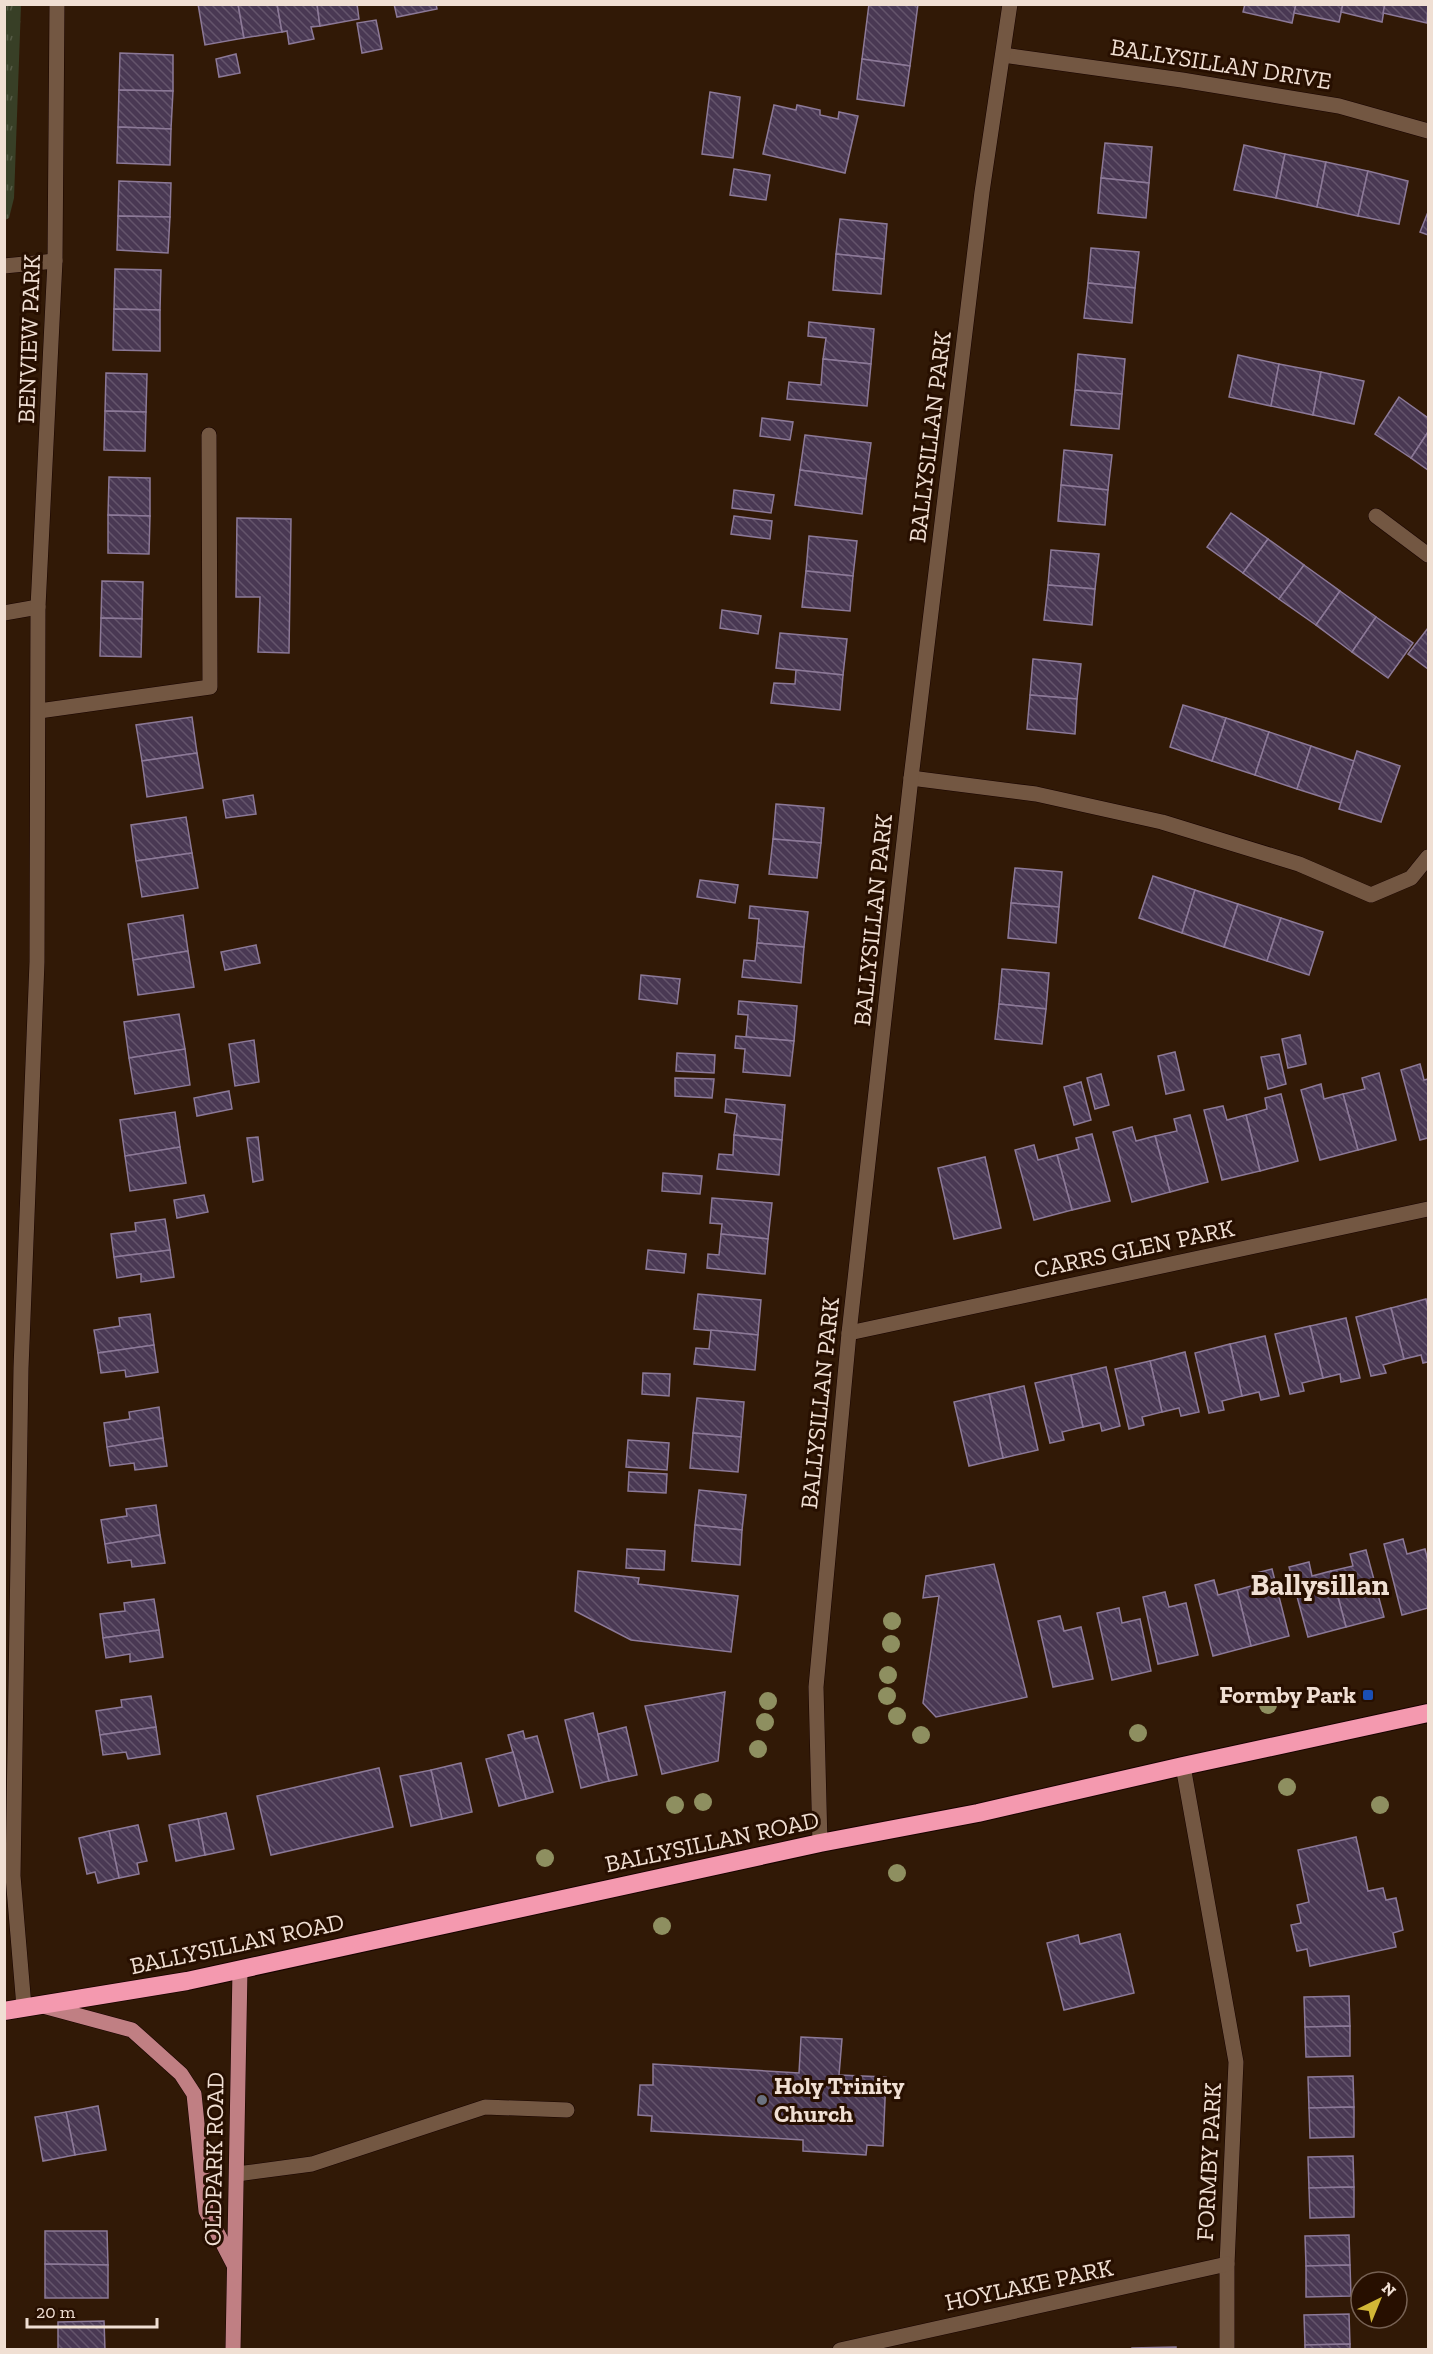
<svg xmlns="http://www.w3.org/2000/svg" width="1433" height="2354" font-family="'Zilla Slab',serif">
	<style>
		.grass { fill: url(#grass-tufts) }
		.building { fill: url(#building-back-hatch); stroke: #8c7997; stroke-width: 1.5 }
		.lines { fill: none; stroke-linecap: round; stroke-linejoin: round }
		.minor-casing { stroke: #180300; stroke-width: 16 }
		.major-casing { stroke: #180300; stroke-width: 16 }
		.highway-casing { stroke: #180300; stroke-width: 20 }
		.minor { stroke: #735742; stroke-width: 15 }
		.major { stroke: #c07f83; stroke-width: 15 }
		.highway { stroke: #f499af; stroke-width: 18 }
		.tree { fill: #8e8f60 }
		.transit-dot { fill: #1a4fb4; stroke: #270f00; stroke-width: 2 }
		.worship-dot { fill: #6b7280; stroke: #270f00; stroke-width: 2 }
		.labels { text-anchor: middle; stroke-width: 6; stroke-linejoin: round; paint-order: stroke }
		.street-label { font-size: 24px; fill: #f0dfd3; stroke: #270f00 }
		.poi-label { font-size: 24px; font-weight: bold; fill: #f0dfd3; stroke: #270f00; text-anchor: end }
		.district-label { font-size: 30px; font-weight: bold; fill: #f0dfd3; stroke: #270f00 }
	</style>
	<defs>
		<pattern id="grass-tufts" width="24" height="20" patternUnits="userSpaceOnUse" patternTransform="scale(1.5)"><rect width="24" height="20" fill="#383f26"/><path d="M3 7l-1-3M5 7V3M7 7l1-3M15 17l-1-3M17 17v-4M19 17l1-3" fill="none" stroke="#555a45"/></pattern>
		<pattern id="building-back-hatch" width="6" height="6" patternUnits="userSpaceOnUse" patternTransform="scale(1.5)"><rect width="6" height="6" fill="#493853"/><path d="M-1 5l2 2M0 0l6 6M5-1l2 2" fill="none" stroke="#64546b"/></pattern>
	</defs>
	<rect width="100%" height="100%" fill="#311906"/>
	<polygon class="grass" points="5,4 21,5 14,198 9,218 5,220"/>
	<g class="building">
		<polygon points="198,4 238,4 244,38 205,45"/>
		<polygon points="238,4 277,4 282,32 244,38"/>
		<polygon points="277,4 317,4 320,26 311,27 314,39 289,44 287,31 282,32"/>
		<polygon points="317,4 357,4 359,19 320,26"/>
		<polygon points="394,4 436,4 437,9 397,17"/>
		<polygon points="869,4 918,4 910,66 862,59"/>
		<polygon points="1245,4 1296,4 1292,23 1243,12"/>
		<polygon points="1296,4 1343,4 1339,22 1294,13"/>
		<polygon points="1343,4 1385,4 1382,22 1341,12"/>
		<polygon points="1385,4 1428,4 1427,23 1383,13"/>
		<polygon points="376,20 382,49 362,53 357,23"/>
		<polygon points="120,53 173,55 173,91 119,90"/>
		<polygon points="236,54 240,73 219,77 216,59"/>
		<polygon points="862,59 910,66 904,106 857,99"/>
		<polygon points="119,90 173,91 171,129 118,127"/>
		<polygon points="710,92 740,97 733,158 702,154"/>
		<polygon points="774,105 796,110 797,105 820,110 820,115 838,119 839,112 858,116 845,173 763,154"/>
		<polygon points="118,127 171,129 170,165 117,163"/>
		<polygon points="1105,143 1152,147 1149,183 1101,178"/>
		<polygon points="1244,145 1285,154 1276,198 1234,190"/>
		<polygon points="1285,154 1326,162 1317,207 1276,198"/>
		<polygon points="1326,162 1368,171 1358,216 1317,207"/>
		<polygon points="734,169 770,175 766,200 730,195"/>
		<polygon points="1368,171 1408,181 1399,224 1358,216"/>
		<polygon points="1101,178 1149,183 1146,218 1098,213"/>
		<polygon points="119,181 171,183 170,217 118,216"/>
		<polygon points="1428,212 1428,235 1420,232"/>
		<polygon points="118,216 170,217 168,253 117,250"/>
		<polygon points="840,219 887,224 884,259 836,254"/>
		<polygon points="1091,248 1139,252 1135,288 1088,283"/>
		<polygon points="836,254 884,259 881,294 833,290"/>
		<polygon points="115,269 161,270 160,310 114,309"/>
		<polygon points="1088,283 1135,288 1132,323 1084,318"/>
		<polygon points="114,309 160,310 160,351 113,350"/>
		<polygon points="809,322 874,329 871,364 823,359 826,338 808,336"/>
		<polygon points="1078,354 1125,359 1122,394 1075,390"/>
		<polygon points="1238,355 1279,364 1271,406 1229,397"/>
		<polygon points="823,359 871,364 867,406 787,399 789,382 821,385"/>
		<polygon points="1279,364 1321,372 1313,415 1271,406"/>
		<polygon points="1321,372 1364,381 1354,424 1313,415"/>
		<polygon points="106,373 147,374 146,412 105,411"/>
		<polygon points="1075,390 1122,394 1119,429 1071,425"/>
		<polygon points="1399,397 1428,418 1428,432 1411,458 1375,434"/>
		<polygon points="105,411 146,412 145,451 104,450"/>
		<polygon points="762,418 793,422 790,440 760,436"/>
		<polygon points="1428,432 1428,470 1411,458"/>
		<polygon points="805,435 871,443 866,479 800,470"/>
		<polygon points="1064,450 1112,455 1108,490 1061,485"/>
		<polygon points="800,470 866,479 862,514 795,505"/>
		<polygon points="109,477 150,478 150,516 108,515"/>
		<polygon points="1061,485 1108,490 1105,525 1058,521"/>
		<polygon points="734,490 774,495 771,513 732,508"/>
		<polygon points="1231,513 1268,539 1243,573 1207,547"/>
		<polygon points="108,515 150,516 149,554 108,553"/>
		<polygon points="734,516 772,521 770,539 731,534"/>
		<polygon points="237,518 291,519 289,653 258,652 260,597 236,597"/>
		<polygon points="809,536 857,541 853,576 806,571"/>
		<polygon points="1268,539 1304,565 1279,599 1243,573"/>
		<polygon points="1051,550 1099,554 1095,589 1048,585"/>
		<polygon points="1304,565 1340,591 1316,625 1279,599"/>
		<polygon points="806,571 853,576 850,611 802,607"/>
		<polygon points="102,581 143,582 142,619 101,618"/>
		<polygon points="1048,585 1095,589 1092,625 1044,620"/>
		<polygon points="1340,591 1376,617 1352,652 1316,625"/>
		<polygon points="722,610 761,616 758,634 720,628"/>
		<polygon points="1376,617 1413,643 1388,678 1352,652"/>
		<polygon points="101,618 142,619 141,657 100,656"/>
		<polygon points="1428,628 1428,669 1408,654"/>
		<polygon points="780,633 847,639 843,675 776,668"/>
		<polygon points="1033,659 1081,664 1077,699 1030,695"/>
		<polygon points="796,670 843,675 840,710 771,703 774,683 795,684"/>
		<polygon points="1030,695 1077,699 1075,734 1027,729"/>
		<polygon points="1183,705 1226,718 1212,761 1170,747"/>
		<polygon points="192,717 197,753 142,761 136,725"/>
		<polygon points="1226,718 1269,732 1255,775 1212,761"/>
		<polygon points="1269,732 1311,746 1297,789 1255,775"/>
		<polygon points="1311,746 1354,761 1341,803 1297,789"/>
		<polygon points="1357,751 1400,766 1381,822 1339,809"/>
		<polygon points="197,753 203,788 147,797 142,761"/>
		<polygon points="253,795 256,814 226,818 223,800"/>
		<polygon points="776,804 824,808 821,843 773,839"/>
		<polygon points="186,817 192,853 136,861 131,825"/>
		<polygon points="773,839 821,843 817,878 769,874"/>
		<polygon points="192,853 198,888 142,897 136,861"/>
		<polygon points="1015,868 1062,872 1059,907 1011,903"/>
		<polygon points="1153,876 1195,890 1182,933 1139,918"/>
		<polygon points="700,880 738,885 735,903 697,897"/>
		<polygon points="1195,890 1238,904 1224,947 1182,933"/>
		<polygon points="1011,903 1059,907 1056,943 1008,938"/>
		<polygon points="1238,904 1281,918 1267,961 1224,947"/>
		<polygon points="750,906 808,912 804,947 757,943 759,919 749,918"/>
		<polygon points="183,915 188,951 133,960 128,924"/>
		<polygon points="1281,918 1323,932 1309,975 1267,961"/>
		<polygon points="757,943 804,947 801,983 742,977 744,960 755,961"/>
		<polygon points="256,945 260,963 225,970 221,952"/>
		<polygon points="188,951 194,987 138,995 133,960"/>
		<polygon points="1002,969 1049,973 1046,1009 999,1004"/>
		<polygon points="641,975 680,979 677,1004 639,999"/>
		<polygon points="739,1001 797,1006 794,1041 746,1037 748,1015 738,1014"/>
		<polygon points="999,1004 1046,1009 1042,1044 995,1039"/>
		<polygon points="179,1014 185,1049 129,1058 124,1022"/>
		<polygon points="1300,1035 1306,1064 1288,1068 1282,1039"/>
		<polygon points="736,1036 794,1041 790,1076 743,1072 745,1049 735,1048"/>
		<polygon points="254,1040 259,1082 235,1086 229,1044"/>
		<polygon points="185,1049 190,1085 135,1094 129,1058"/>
		<polygon points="1175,1052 1184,1090 1166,1094 1158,1056"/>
		<polygon points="677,1053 715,1055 714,1073 676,1071"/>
		<polygon points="1279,1054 1286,1084 1268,1089 1261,1057"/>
		<polygon points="1420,1064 1424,1080 1428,1079 1428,1138 1420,1140 1401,1070"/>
		<polygon points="1379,1073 1396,1140 1358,1150 1343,1094 1365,1089 1362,1078"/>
		<polygon points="1101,1074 1109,1105 1095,1109 1087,1078"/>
		<polygon points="675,1078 714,1079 712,1098 675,1096"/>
		<polygon points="1081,1082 1091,1120 1074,1125 1064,1087"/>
		<polygon points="1321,1084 1324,1099 1343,1094 1358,1150 1320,1160 1301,1090"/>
		<polygon points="229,1091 232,1109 197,1116 194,1098"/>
		<polygon points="1281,1094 1298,1161 1260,1171 1246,1115 1267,1109 1265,1098"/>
		<polygon points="726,1099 785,1105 782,1140 734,1135 737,1114 725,1112"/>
		<polygon points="1223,1106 1227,1120 1246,1115 1260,1171 1222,1180 1204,1110"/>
		<polygon points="175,1112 180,1147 125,1156 120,1120"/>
		<polygon points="1190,1115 1208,1182 1170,1192 1155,1136 1177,1131 1174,1119"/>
		<polygon points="1132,1127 1136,1141 1155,1136 1170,1192 1132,1202 1113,1132"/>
		<polygon points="1092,1134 1110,1201 1072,1210 1057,1155 1079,1149 1076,1138"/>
		<polygon points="734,1135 782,1140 779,1175 717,1169 719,1154 733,1155"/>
		<polygon points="258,1137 263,1180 253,1182 247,1138"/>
		<polygon points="1034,1145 1038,1160 1057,1155 1072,1210 1034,1220 1015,1150"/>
		<polygon points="180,1147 186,1183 130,1191 125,1156"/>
		<polygon points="985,1157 1001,1228 954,1239 938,1168"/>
		<polygon points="663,1173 702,1176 700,1194 662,1191"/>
		<polygon points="204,1195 208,1212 177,1218 174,1200"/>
		<polygon points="712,1198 772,1203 768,1239 721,1234 722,1224 710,1223"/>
		<polygon points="165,1219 170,1250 114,1257 111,1234 136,1231 135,1223"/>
		<polygon points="721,1234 768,1239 765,1274 707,1268 708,1254 719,1255"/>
		<polygon points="170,1250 174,1277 141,1282 141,1274 117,1278 114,1257"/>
		<polygon points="648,1250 686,1254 684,1273 646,1269"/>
		<polygon points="698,1294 761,1300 758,1335 694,1329"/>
		<polygon points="1426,1299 1428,1308 1428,1362 1423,1363 1421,1355 1404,1359 1391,1308"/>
		<polygon points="1391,1308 1404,1359 1383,1365 1386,1373 1371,1376 1356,1317"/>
		<polygon points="150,1314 154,1345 98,1353 94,1330 120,1326 119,1318"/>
		<polygon points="1346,1318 1360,1378 1341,1382 1340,1374 1323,1378 1310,1326"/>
		<polygon points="1310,1326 1323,1378 1302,1383 1304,1391 1290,1394 1275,1334"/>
		<polygon points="711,1330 758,1335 755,1370 694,1364 696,1348 709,1349"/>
		<polygon points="1265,1336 1279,1396 1261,1400 1259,1392 1242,1396 1230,1344"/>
		<polygon points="1230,1344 1242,1396 1222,1401 1224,1410 1209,1413 1195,1353"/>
		<polygon points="154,1345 158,1372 126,1377 125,1370 101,1373 98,1353"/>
		<polygon points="1185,1352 1199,1412 1181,1416 1179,1408 1162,1412 1150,1361"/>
		<polygon points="1150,1361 1162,1412 1142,1417 1144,1425 1129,1429 1115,1369"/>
		<polygon points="1106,1367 1120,1426 1102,1431 1100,1423 1083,1427 1071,1375"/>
		<polygon points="643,1373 670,1374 669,1396 642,1394"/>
		<polygon points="1071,1375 1083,1427 1062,1432 1064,1440 1050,1443 1035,1383"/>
		<polygon points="1024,1386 1038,1450 1003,1458 989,1394"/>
		<polygon points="989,1394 1003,1458 969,1466 954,1402"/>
		<polygon points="697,1398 744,1402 741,1437 693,1433"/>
		<polygon points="159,1407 163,1438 107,1447 104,1423 130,1419 129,1412"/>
		<polygon points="693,1433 741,1437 738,1472 690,1468"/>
		<polygon points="163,1438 167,1466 135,1470 134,1463 110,1466 107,1447"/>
		<polygon points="628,1440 669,1443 667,1470 626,1467"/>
		<polygon points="629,1472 667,1474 666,1493 628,1491"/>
		<polygon points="699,1490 746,1495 742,1530 695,1525"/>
		<polygon points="156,1505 160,1535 105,1544 101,1520 127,1516 126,1509"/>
		<polygon points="695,1525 742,1530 740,1565 692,1561"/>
		<polygon points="160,1535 165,1563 132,1567 131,1560 108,1563 105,1544"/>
		<polygon points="1403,1539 1407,1554 1425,1549 1428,1561 1428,1608 1402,1615 1384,1544"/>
		<polygon points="627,1549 665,1551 664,1570 626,1568"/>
		<polygon points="1366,1550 1384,1617 1346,1627 1331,1571 1353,1566 1350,1554"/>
		<polygon points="1309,1562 1312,1576 1331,1571 1346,1627 1308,1637 1289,1567"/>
		<polygon points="994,1564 1027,1697 936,1717 923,1703 939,1596 923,1598 926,1576"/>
		<polygon points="1272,1569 1289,1636 1251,1646 1237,1590 1258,1584 1256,1573"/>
		<polygon points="578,1571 639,1578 638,1584 738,1596 731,1652 631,1640 575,1611"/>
		<polygon points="1214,1580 1218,1595 1237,1590 1251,1646 1213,1656 1195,1585"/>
		<polygon points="1165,1592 1169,1607 1186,1603 1198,1655 1158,1664 1143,1597"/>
		<polygon points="154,1599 159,1630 103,1638 100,1614 125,1611 124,1603"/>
		<polygon points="1119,1608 1122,1623 1140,1619 1151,1671 1112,1680 1097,1613"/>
		<polygon points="1060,1616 1064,1631 1081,1627 1093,1679 1053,1687 1038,1621"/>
		<polygon points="159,1630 163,1657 130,1662 130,1654 106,1658 103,1638"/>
		<polygon points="725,1692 718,1761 662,1774 645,1706"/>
		<polygon points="151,1696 156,1727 100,1735 96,1711 122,1707 121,1700"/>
		<polygon points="593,1713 609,1781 581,1788 565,1720"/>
		<polygon points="156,1727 160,1754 128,1759 126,1752 103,1755 100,1735"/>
		<polygon points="626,1727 637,1775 609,1781 598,1734"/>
		<polygon points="523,1731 525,1739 537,1736 553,1792 526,1799 508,1735"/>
		<polygon points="513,1752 526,1799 499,1806 486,1759"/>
		<polygon points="461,1763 472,1812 442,1819 431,1770"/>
		<polygon points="379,1768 393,1827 271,1855 257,1796"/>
		<polygon points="431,1770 442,1819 411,1826 400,1776"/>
		<polygon points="226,1813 234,1849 205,1855 198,1819"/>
		<polygon points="198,1819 205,1855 176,1861 169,1825"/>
		<polygon points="138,1825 147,1861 137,1863 139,1874 119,1878 109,1831"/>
		<polygon points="109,1831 119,1878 98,1883 95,1872 87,1874 79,1838"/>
		<polygon points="1356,1837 1368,1891 1383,1888 1386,1900 1396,1898 1403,1930 1393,1933 1396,1947 1310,1966 1307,1949 1297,1951 1291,1925 1301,1923 1297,1905 1309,1902 1298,1850"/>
		<polygon points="1120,1934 1134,1993 1064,2010 1047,1943 1078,1935 1080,1944"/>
		<polygon points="1349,1996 1350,2026 1305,2027 1304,1997"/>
		<polygon points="1350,2026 1350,2056 1306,2057 1305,2027"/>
		<polygon points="801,2037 842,2039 839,2075 886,2077 883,2146 867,2145 866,2155 803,2151 803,2140 651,2131 652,2116 638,2115 640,2085 653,2085 653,2064 799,2073"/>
		<polygon points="1353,2076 1354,2107 1309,2108 1308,2077"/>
		<polygon points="98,2106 106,2150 75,2155 66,2112"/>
		<polygon points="1354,2107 1354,2137 1310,2138 1309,2108"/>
		<polygon points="66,2112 75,2155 43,2161 35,2117"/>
		<polygon points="1353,2156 1354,2187 1309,2188 1308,2157"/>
		<polygon points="1354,2187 1354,2217 1310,2218 1309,2188"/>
		<polygon points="45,2231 107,2231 108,2265 45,2264"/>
		<polygon points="1349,2235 1350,2265 1306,2266 1305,2236"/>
		<polygon points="45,2264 108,2265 108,2298 45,2298"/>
		<polygon points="1350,2265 1351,2296 1306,2297 1306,2266"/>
		<polygon points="1349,2314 1350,2344 1305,2345 1304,2315"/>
		<polygon points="104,2321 105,2350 58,2350 58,2322"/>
		<polygon points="1350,2344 1350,2350 1305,2350 1305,2345"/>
		<polygon points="1176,2347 1176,2350 1132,2350 1132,2348"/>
	</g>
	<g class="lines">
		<defs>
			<g id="minor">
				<polyline points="1003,55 1182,80 1339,106 1428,131"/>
				<polyline points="4,266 55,261"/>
				<polyline points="1376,516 1428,555"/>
				<polyline points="4,613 38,607"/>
				<polyline points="39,711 210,687 209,435"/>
				<polyline points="911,778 1036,794 1162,822 1299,864 1371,895 1411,878 1428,857"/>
				<polyline points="849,1333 1428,1209"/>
				<polyline points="1183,1766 1236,2062 1227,2264 1227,2350"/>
				<polyline points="820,1843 816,1687 849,1333 911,778 982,192 1010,4"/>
				<polyline points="24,2007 13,1876 21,1368 37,962 38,607 55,261 57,4"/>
				<polyline points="237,2174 312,2164 485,2107 567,2110"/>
				<polyline points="840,2350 1227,2264"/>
			</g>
			<g id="major">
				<polyline points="43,2006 132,2030 181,2074 194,2094 206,2211 234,2265"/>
				<polyline points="233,2350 240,1970"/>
			</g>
			<polyline id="highway" points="4,2011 187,1981 820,1843 978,1813 1183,1766 1428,1713"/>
		</defs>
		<use href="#minor" class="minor-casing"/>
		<use href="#major" class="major-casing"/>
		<use href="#highway" class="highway-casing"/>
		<use href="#minor" class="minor"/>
		<use href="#major" class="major"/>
		<use href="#highway" class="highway"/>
	</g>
	<g class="tree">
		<circle cx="892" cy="1621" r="9"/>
		<circle cx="891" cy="1644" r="9"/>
		<circle cx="888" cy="1675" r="9"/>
		<circle cx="887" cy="1696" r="9"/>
		<circle cx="768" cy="1701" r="9"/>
		<circle cx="1268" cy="1705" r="9"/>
		<circle cx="897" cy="1716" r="9"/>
		<circle cx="765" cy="1722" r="9"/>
		<circle cx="1138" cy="1733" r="9"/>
		<circle cx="921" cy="1735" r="9"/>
		<circle cx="758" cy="1749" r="9"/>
		<circle cx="1287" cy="1787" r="9"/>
		<circle cx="703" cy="1802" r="9"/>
		<circle cx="675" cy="1805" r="9"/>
		<circle cx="1380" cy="1805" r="9"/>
		<circle cx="545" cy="1858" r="9"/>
		<circle cx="897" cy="1873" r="9"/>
		<circle cx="662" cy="1926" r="9"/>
	</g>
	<rect class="transit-dot" x="1362" y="1689" width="12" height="12" rx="3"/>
	<circle class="worship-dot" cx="762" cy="2100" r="6"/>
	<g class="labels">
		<g class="street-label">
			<text transform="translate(1221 64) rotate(9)" y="8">BALLYSILLAN DRIVE</text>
			<text transform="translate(29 339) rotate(-88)" y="8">BENVIEW PARK</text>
			<text transform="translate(930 437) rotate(-83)" y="8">BALLYSILLAN PARK</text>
			<text transform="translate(873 920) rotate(-84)" y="8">BALLYSILLAN PARK</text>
			<text transform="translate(1134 1249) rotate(-12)" y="8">CARRS GLEN PARK</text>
			<text transform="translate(820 1403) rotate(-84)" y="8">BALLYSILLAN PARK</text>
			<text transform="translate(712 1842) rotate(-12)" y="8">BALLYSILLAN ROAD</text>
			<text transform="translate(237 1944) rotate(-12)" y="8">BALLYSILLAN ROAD</text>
			<text transform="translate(214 2159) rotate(-89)" y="8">OLDPARK ROAD</text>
			<text transform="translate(1209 2162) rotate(-87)" y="8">FORMBY PARK</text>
			<text transform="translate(1029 2285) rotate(-12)" y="8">HOYLAKE PARK</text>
		</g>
		<g class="poi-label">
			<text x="1356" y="1703">Formby Park</text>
			<text x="774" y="2094" text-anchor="start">Holy Trinity<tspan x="774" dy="28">Church</tspan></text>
		</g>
		<g class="district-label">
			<text x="1320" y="1595">Ballysillan</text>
		</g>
	</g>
	<rect width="1433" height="2354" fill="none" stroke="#f0dfd3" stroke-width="12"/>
	<g transform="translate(1379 2300) rotate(43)"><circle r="28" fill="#270f00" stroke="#776254" stroke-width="1.5"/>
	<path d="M0-4.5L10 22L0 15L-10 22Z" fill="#d2b736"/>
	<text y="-9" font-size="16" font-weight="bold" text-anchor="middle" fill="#f0dfd3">N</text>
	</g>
	<path d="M27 2318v9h130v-9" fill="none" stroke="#f0dfd3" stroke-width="3"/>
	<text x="36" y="2318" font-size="18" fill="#f0dfd3" stroke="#270f00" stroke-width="4.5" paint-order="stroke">20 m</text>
</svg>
